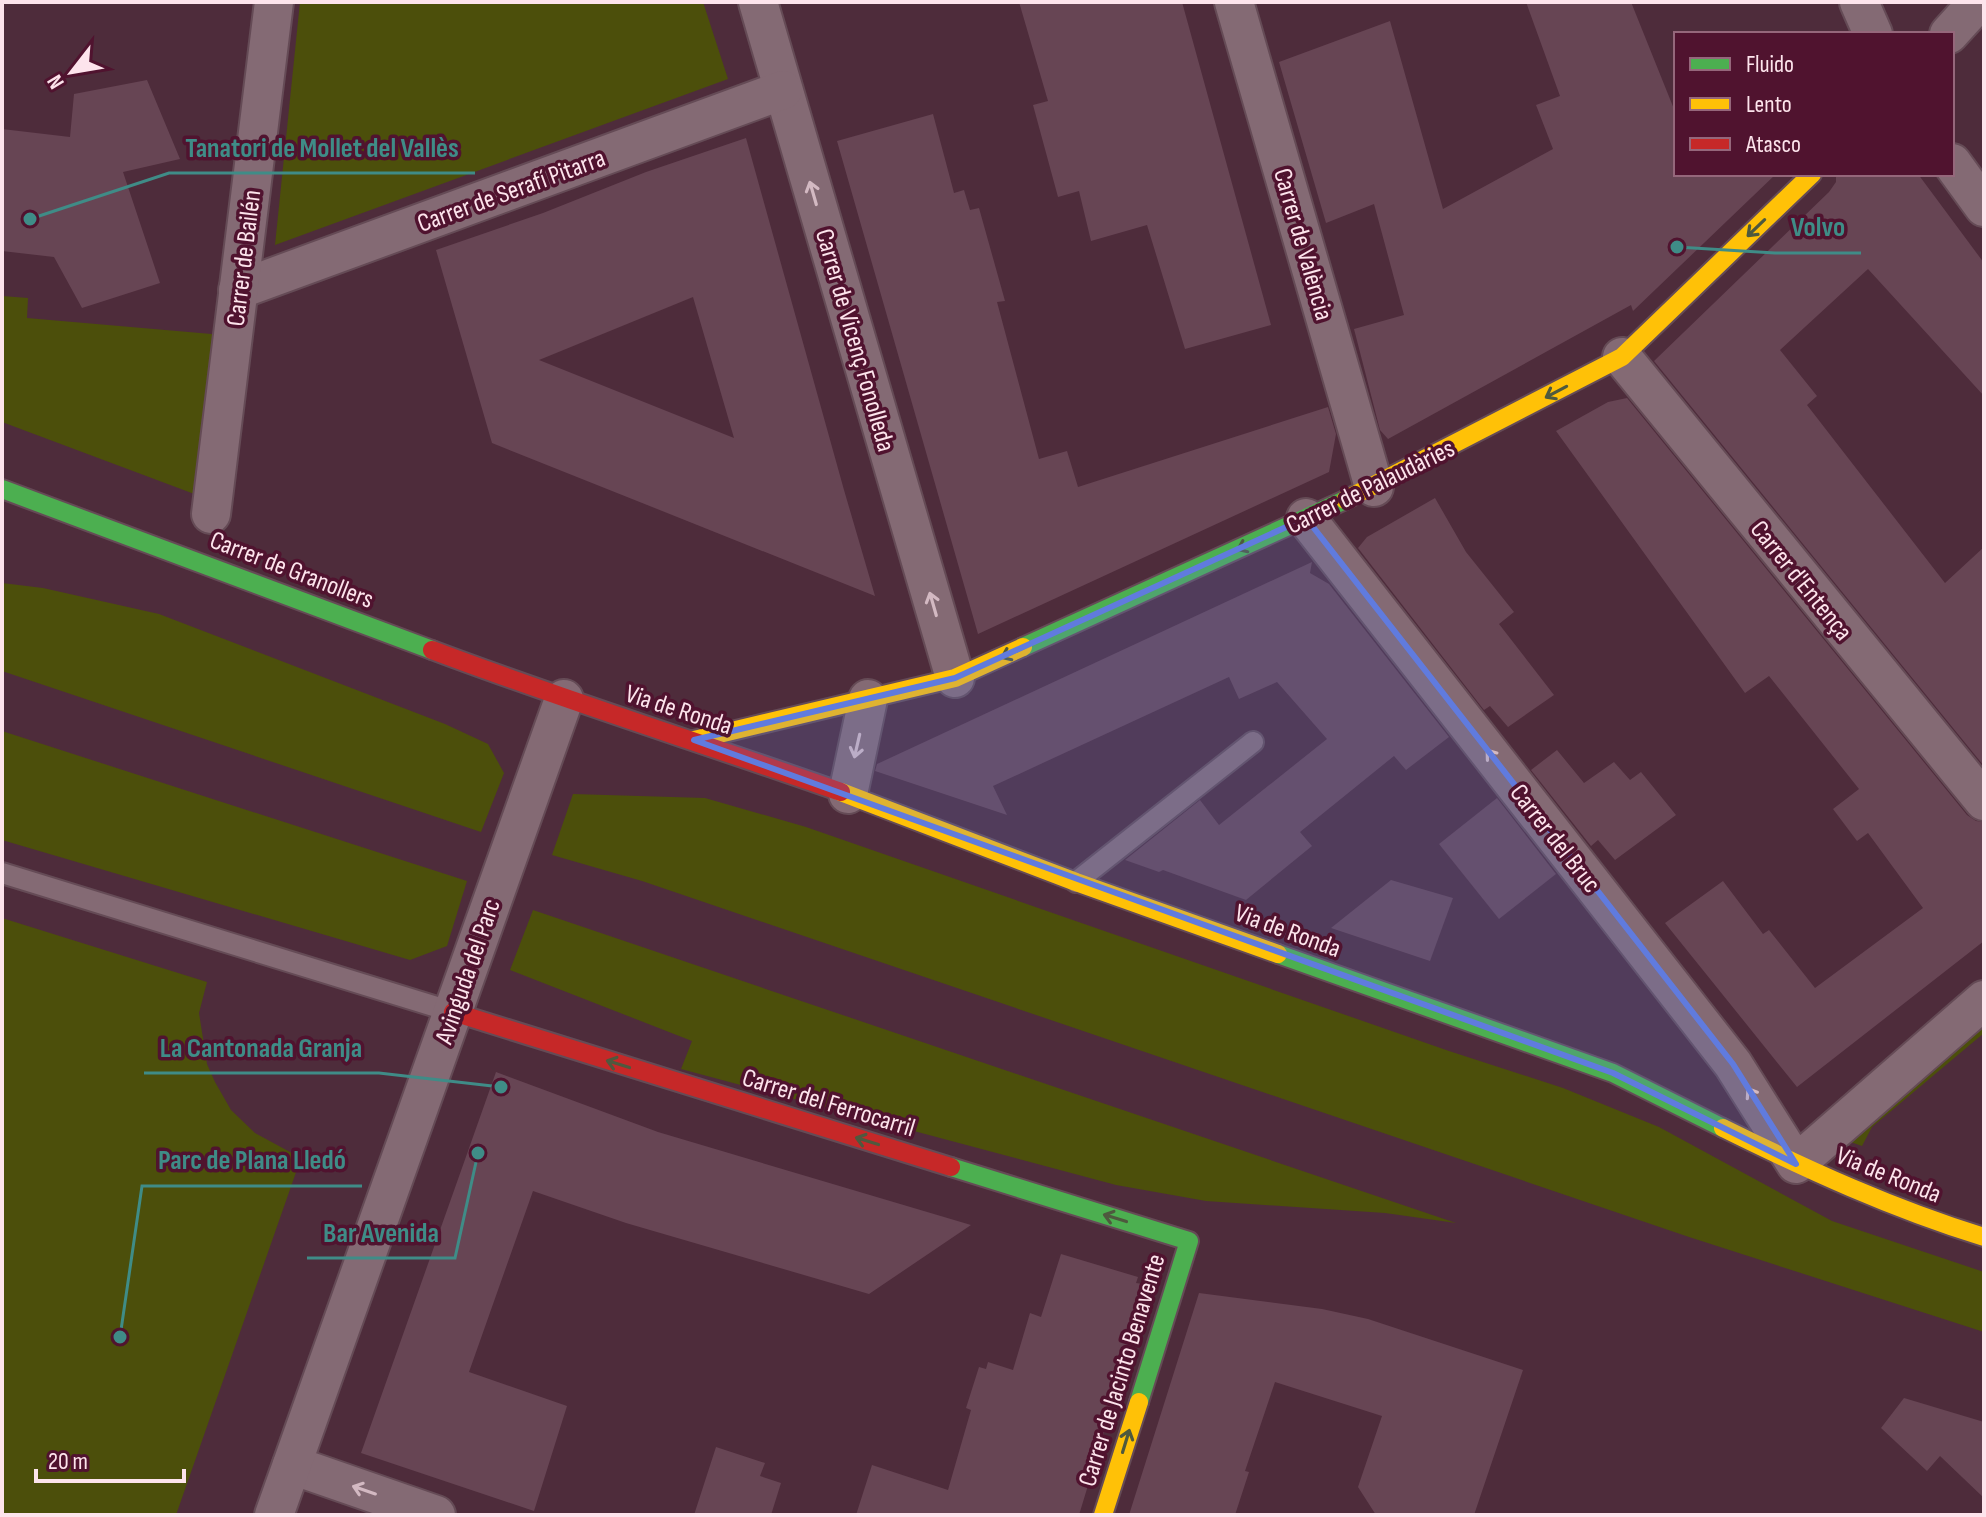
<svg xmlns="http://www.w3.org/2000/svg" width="1986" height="1517" font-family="'Sofia Sans Condensed',sans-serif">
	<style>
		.green { fill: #4c4f0b }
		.building { fill: #674554; fill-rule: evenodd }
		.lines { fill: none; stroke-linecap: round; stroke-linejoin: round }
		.lane-casing { stroke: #654b56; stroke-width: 24 }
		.street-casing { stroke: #654b56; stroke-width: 42 }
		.fast-casing { stroke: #654b56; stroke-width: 22 }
		.slow-casing { stroke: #654b56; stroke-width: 22 }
		.jam-casing { stroke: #654b56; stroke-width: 22 }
		.lane { stroke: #846a74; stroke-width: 20 }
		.street { stroke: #846a74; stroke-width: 38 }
		.fast { stroke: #4caf50; stroke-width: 18 }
		.slow { stroke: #ffc107; stroke-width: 18 }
		.jam { stroke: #c62828; stroke-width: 18 }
		.oneway { stroke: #d3b9c2 }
		.oneway2 { stroke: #4e593e }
		.marked { fill: #607bde; fill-opacity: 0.2; stroke: #607bde; stroke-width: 6; stroke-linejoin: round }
		.labels { text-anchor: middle; stroke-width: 7; stroke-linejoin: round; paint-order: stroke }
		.street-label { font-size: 26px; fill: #fde4ec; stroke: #50132f }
		.leader { fill: none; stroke: #3f8c87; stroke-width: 3 }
		.callout-dot { fill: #3f8c87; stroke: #50132f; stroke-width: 3 }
		.callout-label { font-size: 28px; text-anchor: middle; font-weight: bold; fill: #3f8c87; stroke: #50132f; stroke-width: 7; stroke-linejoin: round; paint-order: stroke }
	</style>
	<rect width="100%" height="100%" fill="#4e2c3b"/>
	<g class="green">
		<polygon points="300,2 703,2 728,79 275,245"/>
		<polygon points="2,296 28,298 27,318 223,335 205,498 2,422"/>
		<polygon points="2,583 43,588 159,614 445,724 488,744 504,773 481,832 2,671"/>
		<polygon points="2,731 467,881 447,946 410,960 2,840"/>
		<polygon points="573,794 705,798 806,827 1449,1051 1563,1088 1659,1127 1832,1221 1984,1272 1984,1332 1689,1237 642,881 552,855"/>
		<polygon points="533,910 1456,1223 1385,1213 1206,1201 1116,1185 681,1069 692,1041 510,970"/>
		<polygon points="2,918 207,982 199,1013 207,1064 215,1082 231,1110 255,1133 301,1158 176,1515 2,1515"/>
		<polygon points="1984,1016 1984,1033 1872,1127 1862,1146 1839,1138"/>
	</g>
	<g class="building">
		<polygon points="1019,2 1182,2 1271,325 1185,349 1147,225 1091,241 1079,191 1058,197 1033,105 1048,101"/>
		<polygon points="1526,2 1631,2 1676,114 1676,174 1776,174 1633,311 1631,305 1388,439 1380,430 1354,329 1404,315 1374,204 1326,223 1279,62 1390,21 1443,209 1553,149 1536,105 1560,96"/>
		<polygon points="147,80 180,159 123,172 160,283 82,308 54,257 2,251 2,129 70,137 74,94"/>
		<polygon points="933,114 954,193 964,190 970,210 979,208 1005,301 997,302 1039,459 1067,451 1078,487 1328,407 1336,434 1329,472 978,634 837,141"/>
		<path d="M 746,138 L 844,490 L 875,596 L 492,443 L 436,250 L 543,213 L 646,172 ZM 693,297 L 734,438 L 539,360 Z"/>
		<polygon points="1836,174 1918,174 1984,263 1984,396 1868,269 1780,350 1817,396 1807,405 1945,583 1984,547 1984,766 1654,361 1829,192 1836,182"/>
		<polygon points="1627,398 1967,815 1976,821 1984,822 1984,941 1797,1087 1665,923 1723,881 1763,934 1769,930 1815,988 1923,908 1868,833 1857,841 1833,809 1859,789 1769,676 1745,693 1556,431 1608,402"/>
		<polygon points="1435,498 1466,552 1514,612 1499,624 1554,695 1508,727 1490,706 1484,710 1358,548 1367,537"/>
		<polygon points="1312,562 1310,573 1329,584 1449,737 1406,770 1394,756 1300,832 1312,846 1246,900 1163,870 1159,872 1125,860 1200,800 1219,825 1327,739 1277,682 1239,699 1229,677 993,786 1007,815 875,771 877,764"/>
		<polygon points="1557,750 1584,783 1614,762 1630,780 1641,772 1676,815 1615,860 1598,840 1591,846 1531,770"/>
		<polygon points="1497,798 1556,874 1499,919 1439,844"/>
		<polygon points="1391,880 1453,898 1430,961 1331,928"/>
		<polygon points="496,1072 658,1132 971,1225 869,1294 626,1223 533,1191 469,1372 567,1406 534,1511 361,1453"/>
		<polygon points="1061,1254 1138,1277 1136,1283 1149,1285 1079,1515 856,1515 872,1465 948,1490 971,1410 966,1408 979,1367 986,1369 988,1362 1013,1370 1030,1313 1041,1317"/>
		<polygon points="1199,1293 1322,1309 1368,1319 1523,1370 1474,1515 1376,1515 1358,1487 1382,1416 1275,1382 1245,1471 1249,1472 1235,1515 1129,1515"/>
		<polygon points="1904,1398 1984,1422 1984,1498 1940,1456 1927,1471 1881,1428"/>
		<polygon points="716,1447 765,1463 760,1476 781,1483 771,1515 694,1515"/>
	</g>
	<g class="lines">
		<defs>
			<g id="lane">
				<polyline points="2,873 453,1012"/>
				<polyline points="1076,882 1253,742"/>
			</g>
			<g id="street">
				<polyline points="758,2 955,678"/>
				<polyline points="1234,2 1374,487"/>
				<polyline points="1859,2 1873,34"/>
				<polyline points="1949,34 1978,2"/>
				<polyline points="1952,163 1984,207"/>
				<polyline points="238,290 783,90"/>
				<polyline points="1622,357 1984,801"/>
				<polyline points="211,514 274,2"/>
				<polyline points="1306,518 1733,1064 1796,1164 1984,1000"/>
				<polyline points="848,794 868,699"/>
				<polyline points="292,1465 436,1515"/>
				<polyline points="274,1515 564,699"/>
			</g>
			<g id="fast">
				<polyline points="2,489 432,650"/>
				<polyline points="1023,647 1345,500"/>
				<polyline points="1278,954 1613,1073 1723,1128"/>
				<polyline points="951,1167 1189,1241 1139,1402"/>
			</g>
			<g id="slow">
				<polyline points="1345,500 1622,357 1812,174"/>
				<polyline points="694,740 955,678 1023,647"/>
				<polyline points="841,792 1076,882 1278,954"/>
				<path d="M 1723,1128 C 1808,1170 1893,1209 1984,1237"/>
				<polyline points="1103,1515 1139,1402"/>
			</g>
			<g id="jam">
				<path d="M 432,650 C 567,701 705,744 841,792"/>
				<polyline points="453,1012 951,1167"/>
			</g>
		</defs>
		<use href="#lane" class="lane-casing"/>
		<use href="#street" class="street-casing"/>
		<use href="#fast" class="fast-casing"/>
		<use href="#slow" class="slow-casing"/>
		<use href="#jam" class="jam-casing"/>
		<use href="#lane" class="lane"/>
		<use href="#street" class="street"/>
		<use href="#fast" class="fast"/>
		<use href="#slow" class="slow"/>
		<use href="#jam" class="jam"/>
	</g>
	<defs><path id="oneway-shaft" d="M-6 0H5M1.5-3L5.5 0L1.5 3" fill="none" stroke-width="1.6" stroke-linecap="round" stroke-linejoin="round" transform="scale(2)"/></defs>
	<g class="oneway">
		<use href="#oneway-shaft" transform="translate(813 193) rotate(-106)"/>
		<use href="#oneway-shaft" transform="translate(933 604) rotate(-106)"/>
		<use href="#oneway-shaft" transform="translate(857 746) rotate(103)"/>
		<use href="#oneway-shaft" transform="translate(1494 759) rotate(-128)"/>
		<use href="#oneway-shaft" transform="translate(1754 1098) rotate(-123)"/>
		<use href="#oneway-shaft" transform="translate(364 1490) rotate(-161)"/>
	</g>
	<g class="oneway2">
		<use href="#oneway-shaft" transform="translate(1756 228) rotate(136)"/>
		<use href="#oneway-shaft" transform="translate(1556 392) rotate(152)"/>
		<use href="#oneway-shaft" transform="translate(1248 545) rotate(156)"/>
		<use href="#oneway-shaft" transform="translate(1012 653) rotate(156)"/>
		<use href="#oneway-shaft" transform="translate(618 1064) rotate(-163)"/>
		<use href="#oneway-shaft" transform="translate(867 1141) rotate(-163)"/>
		<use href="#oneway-shaft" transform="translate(1115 1218) rotate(-163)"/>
		<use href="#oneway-shaft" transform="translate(1126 1441) rotate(-73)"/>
	</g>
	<path class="marked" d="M 1306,518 L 1733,1064 L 1796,1164 L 1613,1073 L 694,740 L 955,678 Z"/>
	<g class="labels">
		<g class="street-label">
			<text transform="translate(511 190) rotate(-20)" y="9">Carrer de Serafí Pitarra</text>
			<text transform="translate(1304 244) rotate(74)" y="9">Carrer de València</text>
			<text transform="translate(243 258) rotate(-83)" y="9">Carrer de Bailén</text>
			<text transform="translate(856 340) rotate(74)" y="9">Carrer de Vicenç Fonolleda</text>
			<text transform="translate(1370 486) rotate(-26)" y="9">Carrer de Palaudàries</text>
			<text transform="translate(292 569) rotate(21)" y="9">Carrer de Granollers</text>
			<text transform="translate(1802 580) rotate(51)" y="9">Carrer d'Entença</text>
			<text transform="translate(679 709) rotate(18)" y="9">Via de Ronda</text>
			<text transform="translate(1556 838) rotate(52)" y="9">Carrer del Bruc</text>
			<text transform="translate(1288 930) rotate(20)" y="9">Via de Ronda</text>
			<text transform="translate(467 971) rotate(-71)" y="9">Avinguda del Parc</text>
			<text transform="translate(829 1102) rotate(17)" y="9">Carrer del Ferrocarril</text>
			<text transform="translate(1889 1174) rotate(22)" y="9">Via de Ronda</text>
			<text transform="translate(1121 1370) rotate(-73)" y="9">Carrer de Jacinto Benavente</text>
		</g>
	</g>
	<path class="leader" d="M30 219L169 173H475M1677 247L1775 253H1861M501 1087L379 1073H144M120 1337L142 1186H362M478 1153L455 1258H307"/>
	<g class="callout-dot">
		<circle cx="30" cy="219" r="8"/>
		<circle cx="1677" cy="247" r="8"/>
		<circle cx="501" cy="1087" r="8"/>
		<circle cx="120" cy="1337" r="8"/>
		<circle cx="478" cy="1153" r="8"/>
	</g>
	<g class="callout-label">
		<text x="322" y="157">Tanatori de Mollet del Vallès</text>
		<text x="1818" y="236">Volvo</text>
		<text x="261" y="1057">La Cantonada Granja</text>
		<text x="252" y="1169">Parc de Plana Lledó</text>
		<text x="381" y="1242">Bar Avenida</text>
	</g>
	<rect width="1986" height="1517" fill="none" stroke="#fde4ec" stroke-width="8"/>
	<rect x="1674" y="32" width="280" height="144" fill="#50132f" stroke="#95677b" stroke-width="2"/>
	<rect x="1690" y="58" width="40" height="12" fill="#4caf50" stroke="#95677b" stroke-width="2"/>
	<text x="1746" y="72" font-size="24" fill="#fde4ec">Fluido</text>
	<rect x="1690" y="98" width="40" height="12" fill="#ffc107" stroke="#95677b" stroke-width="2"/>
	<text x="1746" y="112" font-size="24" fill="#fde4ec">Lento</text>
	<rect x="1690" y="138" width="40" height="12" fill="#c62828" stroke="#95677b" stroke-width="2"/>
	<text x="1746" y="152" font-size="24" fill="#fde4ec">Atasco</text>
	<g transform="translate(72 72) rotate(239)" stroke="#50132f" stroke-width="6" paint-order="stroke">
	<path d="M0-6L14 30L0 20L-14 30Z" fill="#fde4ec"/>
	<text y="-12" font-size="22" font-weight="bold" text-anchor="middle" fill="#fde4ec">N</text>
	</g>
	<path d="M36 1469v12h148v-12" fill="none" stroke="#fde4ec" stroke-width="4"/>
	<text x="48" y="1469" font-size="24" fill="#fde4ec" stroke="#50132f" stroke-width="6" paint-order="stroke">20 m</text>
</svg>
